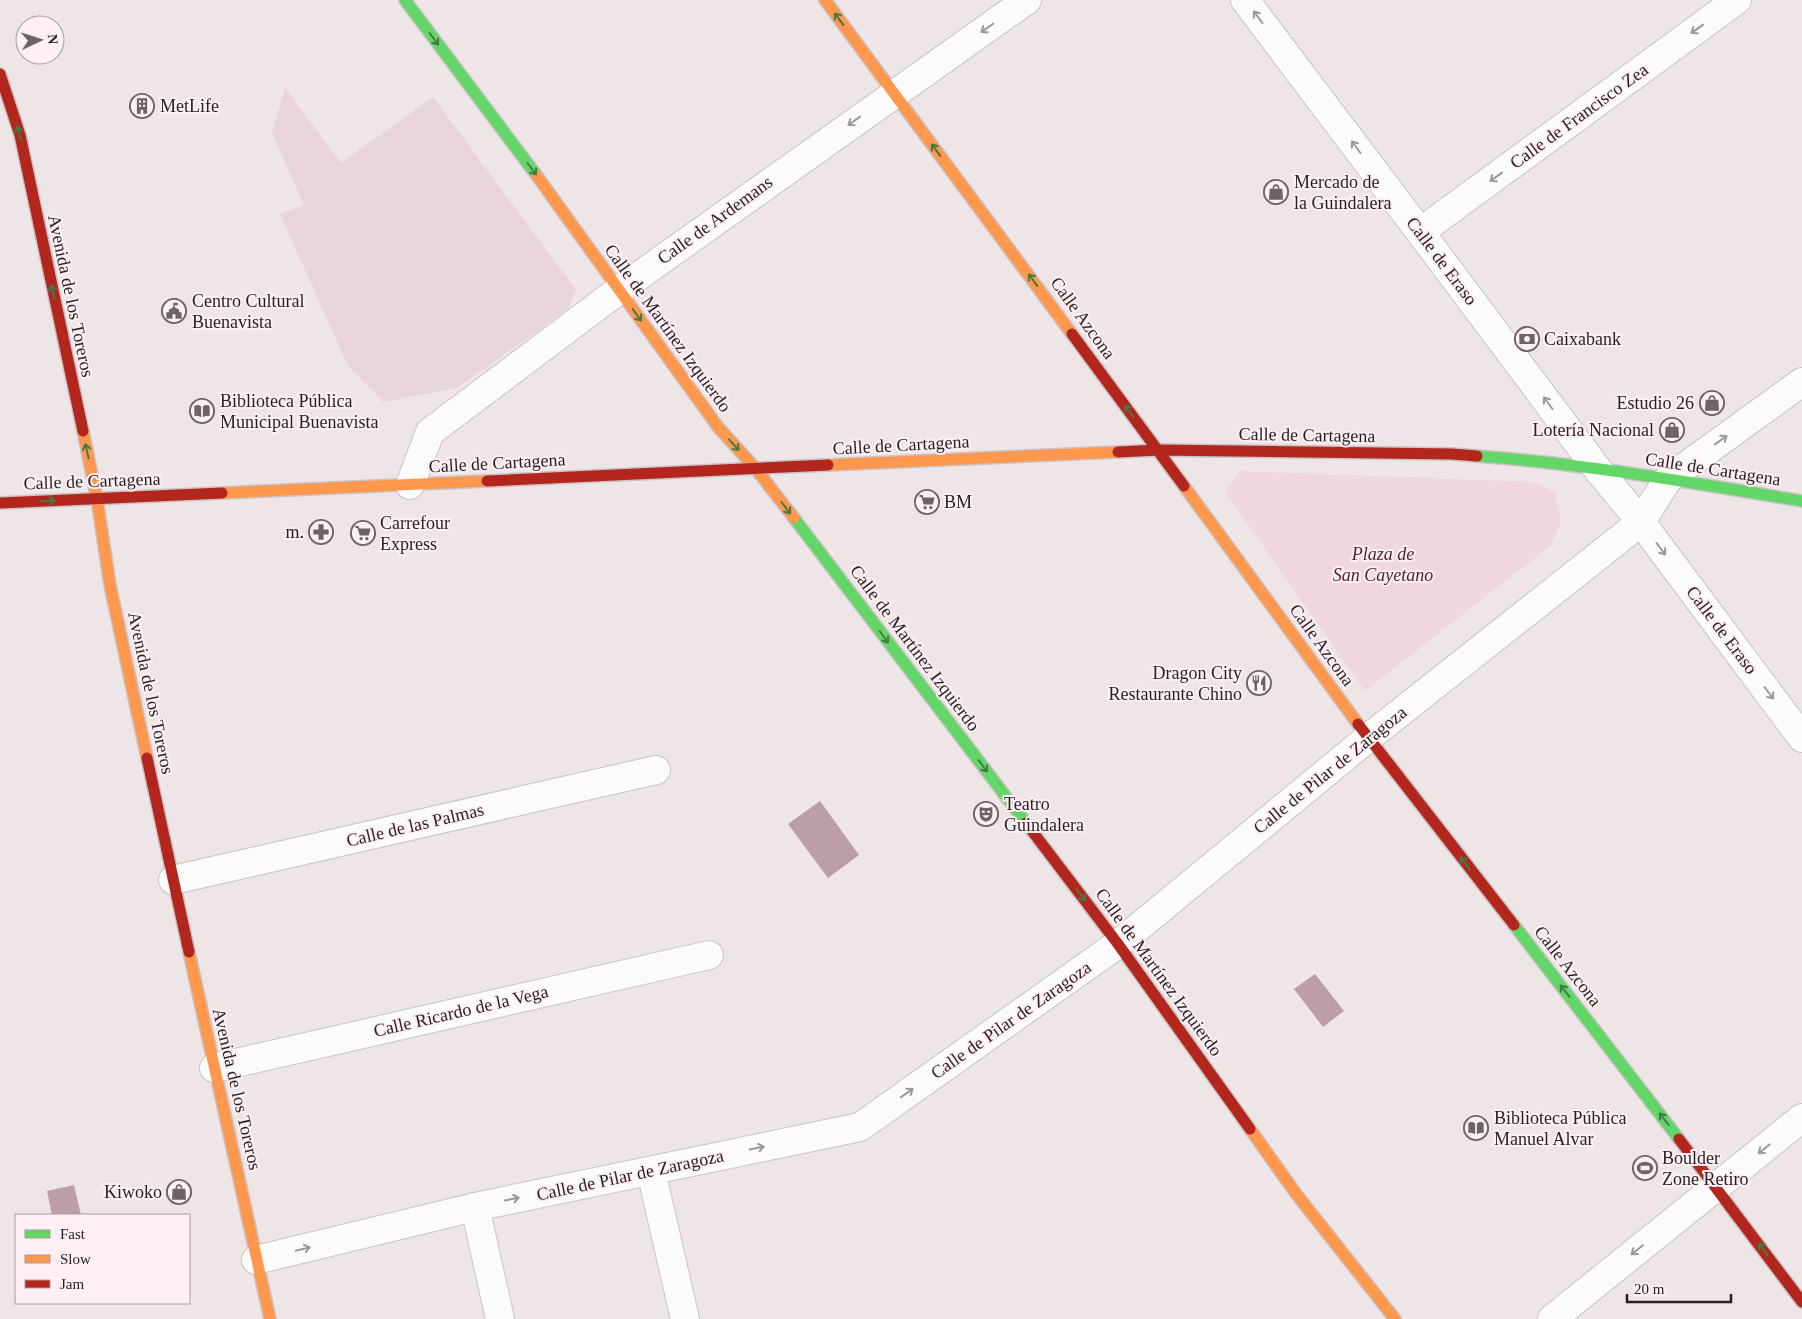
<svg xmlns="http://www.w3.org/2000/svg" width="1802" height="1319" font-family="Georgia,serif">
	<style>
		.built { fill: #e7d5d9 }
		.green { fill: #f0d6dd }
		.water { fill: #bd9ea6 }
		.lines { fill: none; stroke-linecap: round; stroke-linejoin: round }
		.street-casing { stroke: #cac2c4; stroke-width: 30 }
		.fast-casing { stroke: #cac2c4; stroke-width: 14 }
		.slow-casing { stroke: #cac2c4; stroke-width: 14 }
		.jam-casing { stroke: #cac2c4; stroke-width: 14 }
		.street { stroke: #fcfbfb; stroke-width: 28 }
		.fast { stroke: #63d668; stroke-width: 11 }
		.slow { stroke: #ff974d; stroke-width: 11 }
		.jam { stroke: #b3261e; stroke-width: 11 }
		.oneway { stroke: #9b9898 }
		.oneway2 { stroke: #447a44 }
		.labels { text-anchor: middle; stroke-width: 4; stroke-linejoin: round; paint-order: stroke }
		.poi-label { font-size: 18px; fill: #251f20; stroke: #fdeff3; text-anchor: start }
		.street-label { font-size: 18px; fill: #251f20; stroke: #fdeff3 }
		.park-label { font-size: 18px; font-style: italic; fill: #511c2e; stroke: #fdeff3 }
	</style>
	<rect width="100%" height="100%" fill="#eee5e7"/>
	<polygon class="built" points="285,88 341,163 433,97 576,290 568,309 457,388 383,402 347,364 280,214 304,205 272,133"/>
	<polygon class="green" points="1240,471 1532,482 1555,492 1561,522 1550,546 1365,691 1225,492"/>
	<g class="water">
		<polygon points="820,801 859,855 828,878 788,824"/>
		<polygon points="1315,974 1344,1011 1323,1027 1294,989"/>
		<polygon points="74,1185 81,1215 52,1215 47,1191"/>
	</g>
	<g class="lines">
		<defs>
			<g id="street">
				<polyline points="1245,0 1420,232 1598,470 1641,522 1802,738"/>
				<polyline points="1420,232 1737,0"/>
				<polyline points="410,485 430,432 619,290 1027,0"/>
				<polyline points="173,880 656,770"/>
				<polyline points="214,1068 709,955"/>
				<polyline points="651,1171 685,1319"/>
				<polyline points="475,1207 500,1319"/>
				<polyline points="256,1260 475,1207 860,1127 1118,944 1368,738 1641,522 1668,479 1802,382"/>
				<polyline points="1552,1319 1802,1118"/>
			</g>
			<g id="fast">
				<polyline points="405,0 537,176"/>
				<path d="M 1477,456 C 1586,464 1694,483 1802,501"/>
				<polyline points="794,518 1026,823"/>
				<polyline points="1514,925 1679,1139"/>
			</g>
			<g id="slow">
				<polyline points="825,0 1072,334"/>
				<polyline points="537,176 718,427 756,469 794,518"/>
				<polyline points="83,431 97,499 110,585 147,758"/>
				<polyline points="828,465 1118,452"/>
				<polyline points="1184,486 1358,724"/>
				<polyline points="222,493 487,481"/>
				<polyline points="189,952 270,1319"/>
				<polyline points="1250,1129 1297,1195 1395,1319"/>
			</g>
			<g id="jam">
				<polyline points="0,74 20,135 83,431"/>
				<polyline points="1072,334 1184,486"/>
				<polyline points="1118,452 1158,450 1452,454 1477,456"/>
				<polyline points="487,481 828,465"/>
				<polyline points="0,503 222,493"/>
				<polyline points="1358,724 1514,925"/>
				<polyline points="147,758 189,952"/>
				<polyline points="1026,823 1118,944 1250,1129"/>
				<polyline points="1679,1139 1802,1302"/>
			</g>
		</defs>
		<use href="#street" class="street-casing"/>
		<use href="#fast" class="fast-casing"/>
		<use href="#slow" class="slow-casing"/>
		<use href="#jam" class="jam-casing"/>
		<use href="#street" class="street"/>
		<use href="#fast" class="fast"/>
		<use href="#slow" class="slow"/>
		<use href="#jam" class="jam"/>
	</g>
	<defs><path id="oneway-shaft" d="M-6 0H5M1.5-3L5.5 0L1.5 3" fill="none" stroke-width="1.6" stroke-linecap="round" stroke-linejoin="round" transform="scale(1.25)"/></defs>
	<g class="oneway">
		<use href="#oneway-shaft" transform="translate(1258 17) rotate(-127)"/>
		<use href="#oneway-shaft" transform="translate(987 28) rotate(145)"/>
		<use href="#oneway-shaft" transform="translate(1697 29) rotate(144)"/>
		<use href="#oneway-shaft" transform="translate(854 121) rotate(144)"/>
		<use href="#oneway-shaft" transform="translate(1356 147) rotate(-127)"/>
		<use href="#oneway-shaft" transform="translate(1496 177) rotate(144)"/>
		<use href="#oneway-shaft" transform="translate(1548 403) rotate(-127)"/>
		<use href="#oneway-shaft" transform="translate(1721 440) rotate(-36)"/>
		<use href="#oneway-shaft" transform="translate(1661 549) rotate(53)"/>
		<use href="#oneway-shaft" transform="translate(1769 693) rotate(53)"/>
		<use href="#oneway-shaft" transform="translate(907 1093) rotate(-35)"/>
		<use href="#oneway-shaft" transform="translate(757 1148) rotate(-12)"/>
		<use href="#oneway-shaft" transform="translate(1764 1149) rotate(141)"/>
		<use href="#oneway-shaft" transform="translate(512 1199) rotate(-12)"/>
		<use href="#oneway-shaft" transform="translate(303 1249) rotate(-14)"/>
		<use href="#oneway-shaft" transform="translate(1637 1250) rotate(141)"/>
	</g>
	<g class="oneway2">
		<use href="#oneway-shaft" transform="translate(839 19) rotate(-126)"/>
		<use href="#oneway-shaft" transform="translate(434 39) rotate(53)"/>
		<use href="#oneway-shaft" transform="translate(19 133) rotate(-106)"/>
		<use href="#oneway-shaft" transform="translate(936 150) rotate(-126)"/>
		<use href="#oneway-shaft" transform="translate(532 169) rotate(53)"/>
		<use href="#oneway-shaft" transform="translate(1033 280) rotate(-126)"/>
		<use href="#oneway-shaft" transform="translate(53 292) rotate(-102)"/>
		<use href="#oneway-shaft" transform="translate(637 315) rotate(54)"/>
		<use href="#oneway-shaft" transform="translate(1129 411) rotate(-127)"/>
		<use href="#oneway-shaft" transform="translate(734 445) rotate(48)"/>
		<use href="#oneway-shaft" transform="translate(87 451) rotate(-102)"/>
		<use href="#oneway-shaft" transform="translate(48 501) rotate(-2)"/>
		<use href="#oneway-shaft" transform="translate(786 508) rotate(53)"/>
		<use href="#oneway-shaft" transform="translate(884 637) rotate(53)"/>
		<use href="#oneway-shaft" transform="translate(983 766) rotate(53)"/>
		<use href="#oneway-shaft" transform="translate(1465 863) rotate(-128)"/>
		<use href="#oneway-shaft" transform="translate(1081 895) rotate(53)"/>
		<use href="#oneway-shaft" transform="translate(1565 991) rotate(-128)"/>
		<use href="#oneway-shaft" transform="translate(1664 1119) rotate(-128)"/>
		<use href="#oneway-shaft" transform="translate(1763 1249) rotate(-126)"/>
	</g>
	<defs>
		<symbol id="building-ring" viewBox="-11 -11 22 22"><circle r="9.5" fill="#fdeff3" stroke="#6b6466" stroke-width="1.5"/><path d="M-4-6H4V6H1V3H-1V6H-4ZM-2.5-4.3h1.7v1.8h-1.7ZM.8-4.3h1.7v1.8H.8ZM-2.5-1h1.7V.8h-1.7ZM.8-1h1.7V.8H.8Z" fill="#6b6466"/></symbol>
		<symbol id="shop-ring" viewBox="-11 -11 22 22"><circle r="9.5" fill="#fdeff3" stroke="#6b6466" stroke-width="1.5"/><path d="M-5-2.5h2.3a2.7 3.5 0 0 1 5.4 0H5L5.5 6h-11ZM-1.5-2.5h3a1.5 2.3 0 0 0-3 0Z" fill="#6b6466"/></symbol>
		<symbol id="civic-ring" viewBox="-11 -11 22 22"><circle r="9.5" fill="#fdeff3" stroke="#6b6466" stroke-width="1.5"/><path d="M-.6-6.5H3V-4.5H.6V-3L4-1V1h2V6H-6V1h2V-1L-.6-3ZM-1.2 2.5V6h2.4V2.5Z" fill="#6b6466"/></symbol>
		<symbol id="bank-ring" viewBox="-11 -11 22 22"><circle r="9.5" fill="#fdeff3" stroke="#6b6466" stroke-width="1.5"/><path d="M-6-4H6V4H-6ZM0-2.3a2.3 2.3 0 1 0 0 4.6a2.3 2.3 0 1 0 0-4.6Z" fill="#6b6466"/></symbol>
		<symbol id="library-ring" viewBox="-11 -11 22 22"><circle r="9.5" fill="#fdeff3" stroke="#6b6466" stroke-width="1.5"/><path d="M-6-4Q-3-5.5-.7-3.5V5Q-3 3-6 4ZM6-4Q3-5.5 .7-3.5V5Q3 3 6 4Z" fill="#6b6466"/></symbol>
		<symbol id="supermarket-ring" viewBox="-11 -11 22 22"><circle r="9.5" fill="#fdeff3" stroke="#6b6466" stroke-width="1.5"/><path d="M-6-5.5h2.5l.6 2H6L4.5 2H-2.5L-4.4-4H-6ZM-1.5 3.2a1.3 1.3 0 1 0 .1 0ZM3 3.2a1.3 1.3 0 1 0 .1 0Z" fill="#6b6466"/></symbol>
		<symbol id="pharmacy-ring" viewBox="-11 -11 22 22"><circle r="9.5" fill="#fdeff3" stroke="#6b6466" stroke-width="1.5"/><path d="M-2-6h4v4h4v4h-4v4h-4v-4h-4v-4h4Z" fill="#6b6466"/></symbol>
		<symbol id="restaurant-ring" viewBox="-11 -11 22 22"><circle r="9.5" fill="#fdeff3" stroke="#6b6466" stroke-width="1.5"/><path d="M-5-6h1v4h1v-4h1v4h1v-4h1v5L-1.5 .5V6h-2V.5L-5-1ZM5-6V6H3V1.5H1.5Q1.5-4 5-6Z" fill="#6b6466"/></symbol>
		<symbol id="theatre-ring" viewBox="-11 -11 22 22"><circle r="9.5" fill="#fdeff3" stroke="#6b6466" stroke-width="1.5"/><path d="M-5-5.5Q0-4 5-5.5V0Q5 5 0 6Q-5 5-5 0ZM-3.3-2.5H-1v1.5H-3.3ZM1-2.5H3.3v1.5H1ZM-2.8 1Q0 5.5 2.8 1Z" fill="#6b6466"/></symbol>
		<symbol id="stadium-ring" viewBox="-11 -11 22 22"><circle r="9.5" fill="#fdeff3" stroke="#6b6466" stroke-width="1.5"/><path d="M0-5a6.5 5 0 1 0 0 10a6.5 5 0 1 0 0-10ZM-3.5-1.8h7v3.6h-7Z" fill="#6b6466"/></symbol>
	</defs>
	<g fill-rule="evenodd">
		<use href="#building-ring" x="128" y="92" width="28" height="28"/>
		<use href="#shop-ring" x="1262" y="178" width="28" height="28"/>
		<use href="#civic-ring" x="160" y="297" width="28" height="28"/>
		<use href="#bank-ring" x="1513" y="325" width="28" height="28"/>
		<use href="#shop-ring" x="1698" y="389" width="28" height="28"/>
		<use href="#library-ring" x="188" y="397" width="28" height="28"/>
		<use href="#shop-ring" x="1658" y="416" width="28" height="28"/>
		<use href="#supermarket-ring" x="913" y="488" width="28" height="28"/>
		<use href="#pharmacy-ring" x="307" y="518" width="28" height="28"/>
		<use href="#supermarket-ring" x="349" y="519" width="28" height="28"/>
		<use href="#restaurant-ring" x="1245" y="669" width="28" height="28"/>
		<use href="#theatre-ring" x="972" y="800" width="28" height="28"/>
		<use href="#library-ring" x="1462" y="1114" width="28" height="28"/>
		<use href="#stadium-ring" x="1631" y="1154" width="28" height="28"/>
		<use href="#shop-ring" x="165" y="1178" width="28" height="28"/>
	</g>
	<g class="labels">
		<g class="poi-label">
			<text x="160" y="112">MetLife</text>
			<text x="1294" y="188">Mercado de<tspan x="1294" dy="21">la Guindalera</tspan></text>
			<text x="192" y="307">Centro Cultural<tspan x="192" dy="21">Buenavista</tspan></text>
			<text x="1544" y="345">Caixabank</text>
			<text x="220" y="407">Biblioteca Pública<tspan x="220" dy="21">Municipal Buenavista</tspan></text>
			<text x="1694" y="409" text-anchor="end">Estudio 26</text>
			<text x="1654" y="436" text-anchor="end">Lotería Nacional</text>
			<text x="944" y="508">BM</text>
			<text x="380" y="529">Carrefour<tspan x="380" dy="21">Express</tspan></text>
			<text x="304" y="538" text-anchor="end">m.</text>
			<text x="1242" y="679" text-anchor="end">Dragon City<tspan x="1242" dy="21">Restaurante Chino</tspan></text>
			<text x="1004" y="810">Teatro<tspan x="1004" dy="21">Guindalera</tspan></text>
			<text x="1494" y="1124">Biblioteca Pública<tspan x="1494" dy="21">Manuel Alvar</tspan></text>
			<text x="1662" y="1164">Boulder<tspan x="1662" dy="21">Zone Retiro</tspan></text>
			<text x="162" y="1198" text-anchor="end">Kiwoko</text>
		</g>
		<g class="street-label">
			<text transform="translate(1579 116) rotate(-36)" y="6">Calle de Francisco Zea</text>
			<text transform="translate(715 220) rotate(-36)" y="6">Calle de Ardemans</text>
			<text transform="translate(1442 261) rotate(53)" y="6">Calle de Eraso</text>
			<text transform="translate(71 296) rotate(78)" y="6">Avenida de los Toreros</text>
			<text transform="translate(1083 318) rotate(54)" y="6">Calle Azcona</text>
			<text transform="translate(668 328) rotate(54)" y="6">Calle de Martínez Izquierdo</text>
			<text transform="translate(1307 435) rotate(1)" y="6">Calle de Cartagena</text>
			<text transform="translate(901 445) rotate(-3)" y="6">Calle de Cartagena</text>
			<text transform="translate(497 463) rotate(-3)" y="6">Calle de Cartagena</text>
			<text transform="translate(1713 469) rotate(9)" y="6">Calle de Cartagena</text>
			<text transform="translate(92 481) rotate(-2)" y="6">Calle de Cartagena</text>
			<text transform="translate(1722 630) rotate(53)" y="6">Calle de Eraso</text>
			<text transform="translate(1322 645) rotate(54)" y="6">Calle Azcona</text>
			<text transform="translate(915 648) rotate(53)" y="6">Calle de Martínez Izquierdo</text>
			<text transform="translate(151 693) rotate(78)" y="6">Avenida de los Toreros</text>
			<text transform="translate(1330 770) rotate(-39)" y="6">Calle de Pilar de Zaragoza</text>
			<text transform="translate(415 825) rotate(-13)" y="6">Calle de las Palmas</text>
			<text transform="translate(1568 966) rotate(52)" y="6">Calle Azcona</text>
			<text transform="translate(1159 972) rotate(54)" y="6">Calle de Martínez Izquierdo</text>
			<text transform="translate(461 1011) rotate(-13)" y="6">Calle Ricardo de la Vega</text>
			<text transform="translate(1011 1020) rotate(-35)" y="6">Calle de Pilar de Zaragoza</text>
			<text transform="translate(237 1089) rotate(77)" y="6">Avenida de los Toreros</text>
			<text transform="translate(630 1175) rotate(-12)" y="6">Calle de Pilar de Zaragoza</text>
		</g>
		<g class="park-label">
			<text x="1383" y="560">Plaza de<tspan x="1383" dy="21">San Cayetano</tspan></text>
		</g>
	</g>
	<rect x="15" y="1214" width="175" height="90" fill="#fdeff3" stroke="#a79c9f"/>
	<rect x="25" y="1230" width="25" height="8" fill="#63d668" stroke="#a79c9f"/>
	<text x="60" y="1239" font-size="15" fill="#251f20">Fast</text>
	<rect x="25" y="1255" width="25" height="8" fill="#ff974d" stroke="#a79c9f"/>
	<text x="60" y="1264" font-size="15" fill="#251f20">Slow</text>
	<rect x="25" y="1280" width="25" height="8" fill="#b3261e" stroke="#a79c9f"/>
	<text x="60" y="1289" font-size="15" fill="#251f20">Jam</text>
	<g transform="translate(40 40) rotate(86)"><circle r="24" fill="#fdeff3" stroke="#a79c9f"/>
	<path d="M0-4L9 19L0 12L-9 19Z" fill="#6b6466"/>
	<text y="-8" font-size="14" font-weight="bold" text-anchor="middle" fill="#251f20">N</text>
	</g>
	<path d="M1627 1294v8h104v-8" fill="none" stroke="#251f20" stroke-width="2.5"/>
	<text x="1634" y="1294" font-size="15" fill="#251f20" stroke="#fdeff3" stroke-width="4" paint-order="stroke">20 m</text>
</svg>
